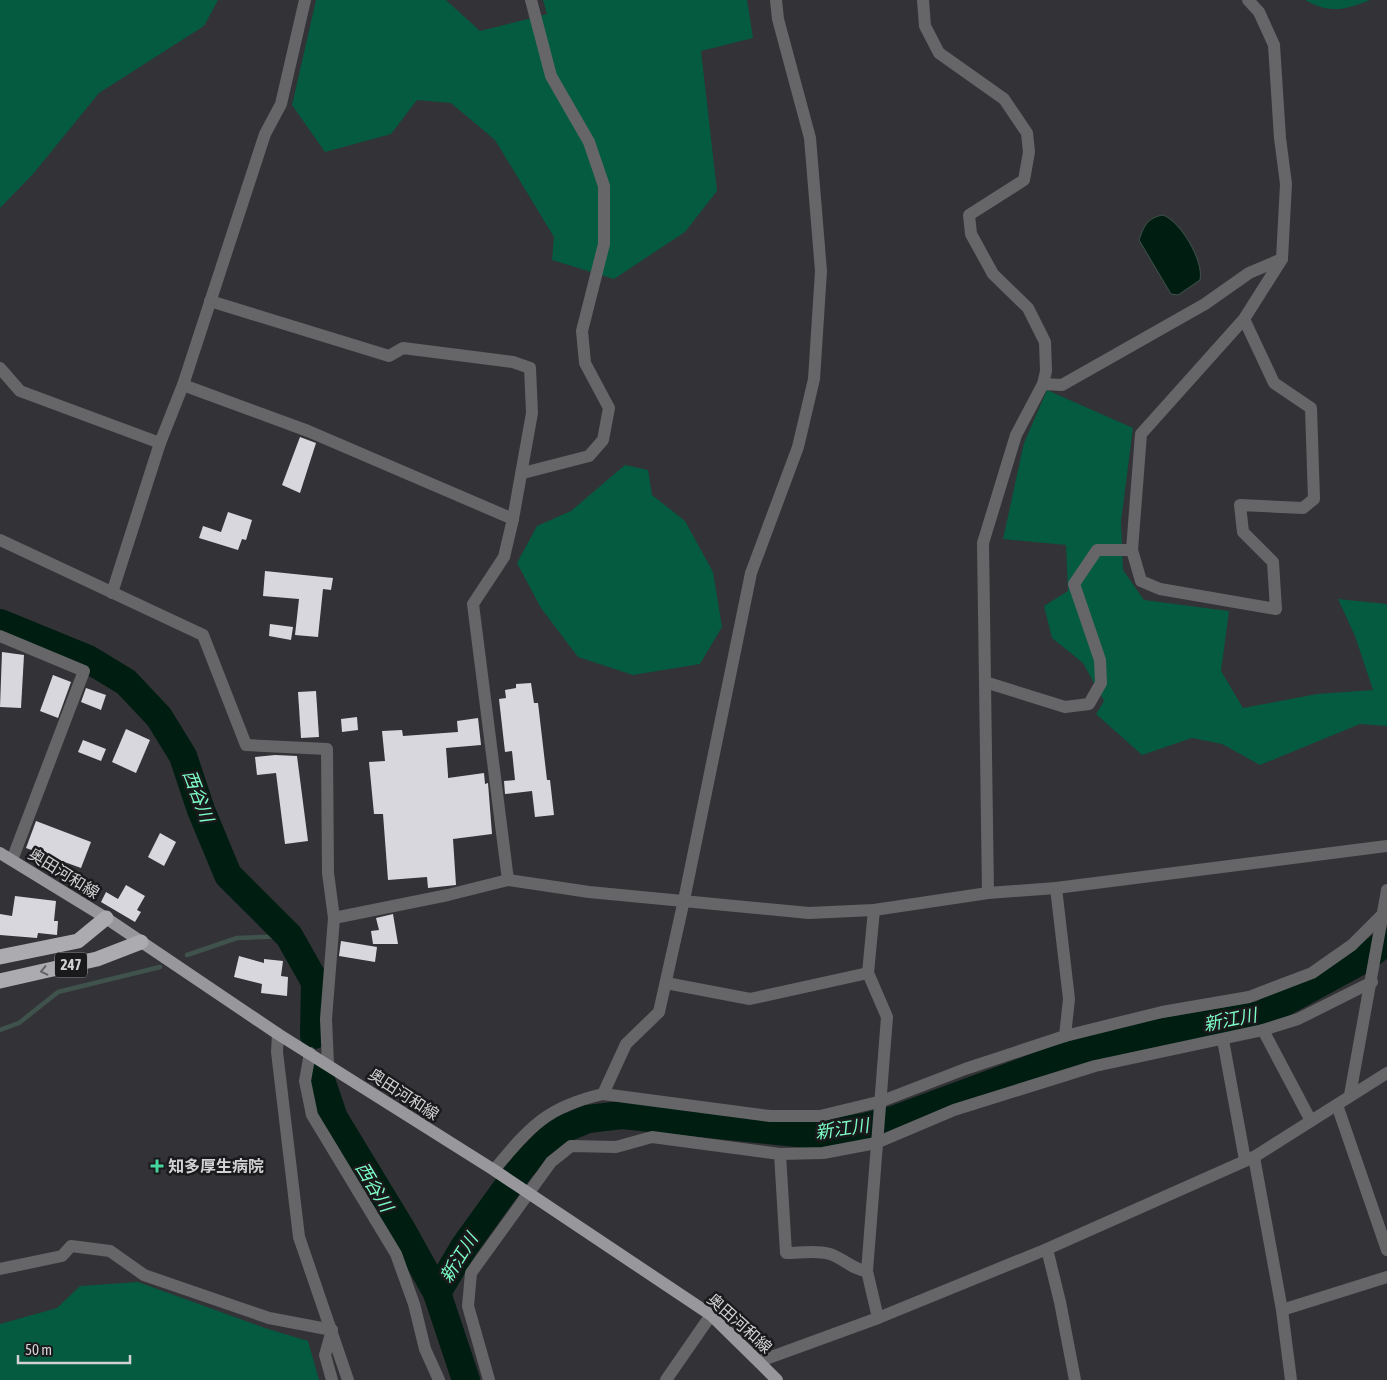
<svg xmlns="http://www.w3.org/2000/svg" width="1387" height="1380" font-family="'Asap Condensed','Noto Sans JP',sans-serif">
	<style>
		.green { fill: #045b3f }
		.water { fill: #001d12; stroke: #3f534c }
		.lines { fill: none; stroke-linecap: round; stroke-linejoin: round }
		.stream { stroke: #3f534c; stroke-width: 4.5 }
		.river { stroke: #001d12; stroke-width: 28 }
		.building { fill: #d8d7dd }
		.minor { stroke: #666668; stroke-width: 12 }
		.major { stroke: #98979c; stroke-width: 12 }
		.highway { stroke: #acabb0; stroke-width: 15 }
		.oneway { stroke: #636266 }
		.poi-dot { fill: #46d49e; stroke: #1a1a1c; stroke-width: 2 }
		.labels { text-anchor: middle; stroke-width: 5; stroke-linejoin: round; paint-order: stroke }
		.shield { fill: #1a1a1c; stroke: #9b9a9d; stroke-width: 1 }
		.shield-label { font-size: 15px; font-weight: bold; fill: #d2d1d4 }
		.street-label { font-size: 16px; fill: #d2d1d4; stroke: #1a1a1c }
		.poi-label { font-size: 16px; font-weight: bold; fill: #d2d1d4; stroke: #1a1a1c; text-anchor: start }
		.water-label { font-size: 18px; font-style: italic; fill: #7cfec7; stroke: #1a1a1c }
	</style>
	<rect width="100%" height="100%" fill="#333236"/>
	<g class="green">
		<polygon points="0,0 218,0 204,26 99,93 33,174 0,208"/>
		<polygon points="316,0 446,0 480,31 547,14 543,0 747,0 753,38 701,51 717,191 685,232 614,279 552,260 554,237 495,140 451,103 417,100 391,134 325,152 292,105"/>
		<path d="M 1305,0 L 1370,0 C 1345,10 1330,14 1305,0 Z"/>
		<polygon points="1047,390 1133,428 1121,521 1123,570 1144,600 1229,611 1221,671 1243,708 1317,694 1373,690 1355,636 1338,599 1387,604 1387,726 1360,724 1260,765 1222,744 1192,738 1142,755 1096,714 1104,701 1083,663 1052,638 1044,606 1068,591 1066,545 1003,539 1024,443"/>
		<polygon points="625,465 648,470 652,495 685,521 713,572 722,627 700,664 633,675 578,657 541,608 517,563 537,526 571,511"/>
		<polygon points="138,1282 265,1328 308,1341 319,1380 0,1380 0,1324 57,1308 80,1286"/>
	</g>
	<path class="water" d="M 1163,215 C 1181,222 1204,261 1200,280 L 1178,295 L 1171,294 L 1139,240 C 1144,226 1147,218 1163,215 Z"/>
	<g class="lines">
		<g class="stream">
			<polyline points="187,955 237,938 289,936"/>
			<polyline points="0,1030 19,1023 58,992 160,967"/>
		</g>
		<g class="river">
			<polyline points="0,623 88,659 126,682 159,717 183,756 201,810 228,875 289,936 315,982 314,1035"/>
			<polyline points="320,1077 334,1118 402,1230 437,1293 466,1380"/>
			<polyline points="437,1293 464,1247 521,1168 556,1132 588,1119 622,1115 816,1135 864,1127 896,1119 1066,1056 1153,1034 1261,1015 1364,959 1387,941"/>
		</g>
	</g>
	<g class="building">
		<polygon points="300,437 316,443 300,493 282,485"/>
		<polygon points="228,512 252,520 246,540 242,539 238,550 199,538 203,526 221,532"/>
		<polygon points="265,571 333,578 331,590 323,589 318,637 295,635 299,599 263,596"/>
		<polygon points="270,624 293,627 291,640 269,636"/>
		<polygon points="2,652 24,655 21,708 0,707"/>
		<polygon points="53,675 71,682 58,718 40,711"/>
		<polygon points="531,683 534,703 538,703 547,780 550,780 554,815 535,817 532,791 505,794 504,781 515,780 512,751 505,752 499,699 506,698 505,690 516,688 516,684"/>
		<polygon points="86,688 106,695 101,710 81,702"/>
		<polygon points="316,691 319,737 301,738 298,692"/>
		<polygon points="357,717 358,730 342,732 341,719"/>
		<polygon points="478,718 481,745 446,748 448,775 448,778 484,773 485,784 488,783 492,834 453,839 456,885 428,888 427,877 388,880 383,814 374,814 369,762 385,761 382,731 402,730 403,736 458,732 457,721"/>
		<polygon points="126,729 150,740 136,773 112,762"/>
		<polygon points="83,740 106,749 101,761 78,752"/>
		<polygon points="275,755 297,756 308,841 285,844 276,773 257,775 255,757"/>
		<polygon points="36,821 91,842 81,868 26,848"/>
		<polygon points="160,833 176,842 164,866 148,857"/>
		<polygon points="126,885 145,896 137,910 141,912 135,922 101,902 106,892 118,899"/>
		<polygon points="15,896 56,901 54,921 58,921 57,935 38,933 37,938 0,935 0,914 12,916"/>
		<polygon points="393,914 398,944 373,944 371,931 379,930 376,918"/>
		<polygon points="341,941 377,947 375,962 339,956"/>
		<polygon points="239,956 264,963 264,959 283,961 281,976 288,977 287,996 261,993 262,984 234,977"/>
	</g>
	<g class="lines">
		<g class="minor">
			<polyline points="923,0 925,26 939,53 1004,99 1027,133 1029,152 1024,180 969,215 971,234 993,274 1028,308 1045,342 1046,371 1043,384 1016,435 983,543 988,893"/>
			<polyline points="210,301 389,356 403,348 513,362 530,368 532,413 513,519 504,557 473,604 508,880"/>
			<polyline points="1244,319 1274,383 1311,408 1314,499 1303,508 1240,505 1243,532 1273,562 1276,609 1160,589 1141,581 1132,550 1141,434 1244,319 1282,259"/>
			<polyline points="0,368 20,391 160,443"/>
			<polyline points="1043,384 1062,385 1205,304 1249,273 1282,259 1286,184 1280,138 1274,45 1259,12 1248,0"/>
			<polyline points="183,385 308,431 513,519"/>
			<polyline points="523,473 589,456 603,440 609,408 585,363 582,331 604,244 604,186 589,142 551,76 531,0"/>
			<polyline points="0,540 203,635 246,745 327,749 328,873 334,918 326,1019 328,1064"/>
			<polyline points="112,593 160,443 183,385 265,134 281,104 305,0"/>
			<polyline points="0,636 84,671 12,860"/>
			<polyline points="985,682 1065,707 1089,704 1101,683 1100,660 1074,584 1097,550 1132,550"/>
			<polyline points="1056,888 1069,999 1065,1036"/>
			<polyline points="874,910 868,973 887,1017 867,1271 878,1318"/>
			<polyline points="334,918 448,895 508,880 589,892 809,913 874,910 988,893 1056,888 1387,846"/>
			<polyline points="666,983 750,999 868,973"/>
			<polyline points="1263,1030 1311,1121"/>
			<polyline points="278,1034 277,1052 299,1237 348,1380"/>
			<polyline points="1223,1040 1245,1160"/>
			<polyline points="310,1053 305,1081 312,1115 396,1254 414,1304 425,1349 439,1380"/>
			<polyline points="603,1094 770,1116 820,1116 882,1101 965,1069 1065,1036 1162,1012 1249,997 1312,973 1352,945 1382,915"/>
			<polyline points="1350,1095 1387,890"/>
			<polyline points="1337,1105 1387,1250"/>
			<path d="M 780,1154 L 786,1253 C 800,1253 816,1250 830,1254 C 843,1258 853,1270 867,1271"/>
			<polyline points="1254,1157 1282,1310 1291,1380"/>
			<path d="M 494,1170 C 530,1127 546,1107 603,1094 L 626,1044 L 659,1012 L 684,900 L 751,573 L 798,447 L 814,379 L 821,271 L 810,138 L 778,19 L 776,0"/>
			<polyline points="1047,1249 1060,1302 1075,1380"/>
			<polyline points="0,1269 62,1256 71,1246 110,1251 144,1275 269,1318 332,1330"/>
			<polyline points="1282,1310 1387,1277"/>
			<polyline points="760,1361 878,1318 1047,1249 1254,1157 1387,1073"/>
			<polyline points="332,1380 325,1355 332,1330"/>
			<polyline points="489,1380 468,1306 471,1273 551,1162 571,1146 616,1147 652,1137 780,1154 823,1153 876,1143 954,1110 1095,1066 1263,1030 1298,1019 1372,982"/>
			<polyline points="666,1380 711,1315"/>
		</g>
		<polyline class="major" points="0,853 106,918 278,1034 494,1170 711,1315 777,1380"/>
		<g class="highway">
			<polyline points="0,957 78,941 106,918"/>
			<polyline points="0,981 97,959 141,942"/>
		</g>
	</g>
	<defs><path id="oneway-chevron" d="M-2-3.5L2.5 0L-2 3.5" fill="none" stroke-width="1.6" stroke-linecap="round" stroke-linejoin="round" transform="scale(1.25)"/></defs>
	<use class="oneway" href="#oneway-chevron" transform="translate(44 971) rotate(167)"/>
	<path class="poi-dot" d="M154.5 1158.5h5v5h5v5h-5v5h-5v-5h-5v-5h5z"/>
	<g class="labels">
		<rect class="shield" x="55" y="952.5" width="32" height="25" rx="4"/>
		<g class="shield-label">
			<text x="71" y="970">247</text>
		</g>
		<g class="street-label">
			<text transform="translate(64 873) rotate(32)" y="6">奥田河和線</text>
			<text transform="translate(404 1094) rotate(33)" y="6">奥田河和線</text>
			<text transform="translate(740 1323) rotate(42)" y="6">奥田河和線</text>
		</g>
		<g class="poi-label">
			<text x="168" y="1172">知多厚生病院</text>
		</g>
		<g class="water-label">
			<text transform="translate(198 796) rotate(69)" y="6">西谷川</text>
			<text transform="translate(1230 1020) rotate(-11)" y="6">新江川</text>
			<text transform="translate(842 1129) rotate(-8)" y="6">新江川</text>
			<text transform="translate(374 1187) rotate(59)" y="6">西谷川</text>
			<text transform="translate(459 1258) rotate(-58)" y="6">新江川</text>
		</g>
	</g>
	<path d="M18 1355v8h112v-8" fill="none" stroke="#d2d1d4" stroke-width="2.5"/>
	<text x="25" y="1355" font-size="15" fill="#d2d1d4" stroke="#1a1a1c" stroke-width="4" paint-order="stroke">50 m</text>
</svg>
